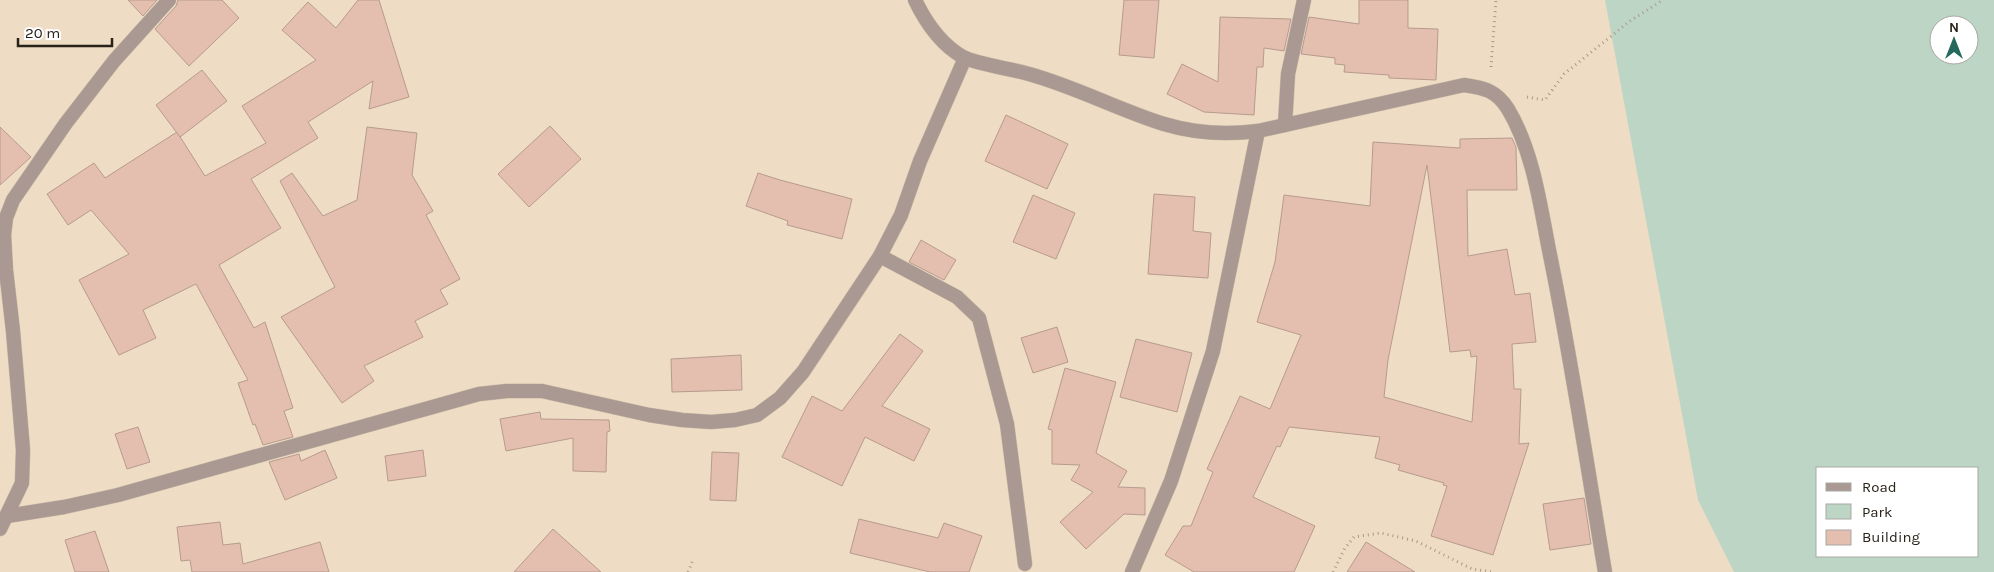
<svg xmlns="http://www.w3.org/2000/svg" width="1994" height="572" font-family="Karla,sans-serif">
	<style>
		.green { fill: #bdd5c5; fill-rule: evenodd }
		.building { fill: #e4beae; stroke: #b79b8f; fill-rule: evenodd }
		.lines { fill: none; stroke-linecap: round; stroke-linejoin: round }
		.minor-casing { stroke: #cabba5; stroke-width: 15 }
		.path { stroke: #a89b88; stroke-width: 3; stroke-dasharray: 1 4; stroke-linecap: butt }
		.minor { stroke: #aa9992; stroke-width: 14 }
	</style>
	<rect width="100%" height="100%" fill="#eeddc4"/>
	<path class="green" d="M 1605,0 L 1994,0 L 1994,572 L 1734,572 L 1698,500 ZM 1939,25 L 1969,25 L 1969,55 L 1939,55 ZM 1818,468 L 1978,468 L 1978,556 L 1818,556 Z"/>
	<g class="building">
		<polygon points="128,0 157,0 143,16"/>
		<polygon points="178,0 222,0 239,18 189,66 155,29 176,6"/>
		<polygon points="358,0 379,0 409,97 369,109 373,81 308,122 318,138 251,179 281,228 219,265 254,328 265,322 293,408 284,411 293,437 263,445 255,424 253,425 238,383 248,380 196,284 143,310 156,338 119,355 79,280 129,254 91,210 68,225 47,194 94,163 105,178 177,132 205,176 266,143 242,106 316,60 282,30 308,2 336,28"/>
		<polygon points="1124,0 1159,0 1154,58 1119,55"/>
		<polygon points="1359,0 1408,0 1408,28 1438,29 1436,80 1389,78 1389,75 1344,72 1345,65 1335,64 1335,58 1301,54 1309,17 1359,24"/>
		<polygon points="1220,17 1291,19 1284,51 1264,48 1263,67 1257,67 1254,115 1204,112 1167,94 1182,64 1218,82"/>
		<polygon points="202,70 227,101 180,137 156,105"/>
		<polygon points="1006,115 1068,144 1047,189 985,161"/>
		<polygon points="550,126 581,159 529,207 498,174"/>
		<polygon points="0,127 31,157 0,185"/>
		<polygon points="367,127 417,133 412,175 433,211 426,215 460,279 440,290 448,304 415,321 423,337 364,366 374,381 342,403 281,317 335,287 280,181 292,173 323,216 357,200"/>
		<path d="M 1512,138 L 1516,147 L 1517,190 L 1467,190 L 1468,256 L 1507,249 L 1515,295 L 1530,293 L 1536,342 L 1512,344 L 1514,389 L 1521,389 L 1519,444 L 1529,443 L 1493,555 L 1431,536 L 1447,486 L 1443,485 L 1444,483 L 1398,470 L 1400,465 L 1375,458 L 1380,437 L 1289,427 L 1280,447 L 1277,446 L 1253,497 L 1315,526 L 1294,572 L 1194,572 L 1165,555 L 1183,526 L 1191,526 L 1213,472 L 1207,469 L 1240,396 L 1270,409 L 1301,335 L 1257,322 L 1275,262 L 1284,195 L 1370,206 L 1373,142 L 1460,148 L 1460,139 ZM 1427,165 L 1450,352 L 1470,350 L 1471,357 L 1477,356 L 1472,422 L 1384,397 L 1388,360 Z"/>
		<polygon points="758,173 780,180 852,199 842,239 787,225 788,221 746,206"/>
		<polygon points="1154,194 1195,197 1193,231 1211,233 1208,278 1148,274"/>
		<polygon points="1033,195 1075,213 1056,259 1013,242"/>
		<polygon points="921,240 956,260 944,280 909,262"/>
		<polygon points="1057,327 1068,362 1033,373 1021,338"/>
		<polygon points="900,334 923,351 882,406 930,429 914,461 865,437 842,486 782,457 812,396 842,411"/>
		<polygon points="1136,339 1192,353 1177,412 1120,397"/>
		<polygon points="741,355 742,390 672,392 671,359"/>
		<polygon points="1065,368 1116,382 1096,453 1127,471 1118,487 1145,488 1145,515 1124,514 1086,549 1060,522 1093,492 1071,480 1080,465 1052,464 1052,430 1048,429"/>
		<polygon points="540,412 541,419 609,420 610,431 607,432 606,472 573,471 573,438 506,451 500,419"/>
		<polygon points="138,427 150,462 127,469 115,434"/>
		<polygon points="325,450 337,478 285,500 269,462 299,454 301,461"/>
		<polygon points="423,450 426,476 388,481 385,456"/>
		<polygon points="712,452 739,453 736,501 710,500"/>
		<polygon points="1584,498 1591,544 1550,550 1543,504"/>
		<polygon points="859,519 938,538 944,523 982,536 969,572 930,572 850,553"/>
		<polygon points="220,522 223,545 240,543 243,564 320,542 329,572 192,572 190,560 181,561 177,527"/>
		<polygon points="553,529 601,572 514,572"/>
		<polygon points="95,531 109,572 75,572 65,540"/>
		<polygon points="1366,542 1415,572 1347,572"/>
	</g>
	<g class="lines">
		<defs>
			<g id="minor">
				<path d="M 915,0 C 926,23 940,44 963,57 C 977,64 1012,69 1029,74 C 1076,87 1119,110 1164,124 C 1194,133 1227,135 1258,131 L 1464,85 C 1484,88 1496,90 1508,109 C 1533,151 1540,204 1549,250 C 1571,357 1587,465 1605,572"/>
				<polyline points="1285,125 1288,74 1304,0"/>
				<polyline points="880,256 957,297 979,318 1007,424 1025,564"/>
				<polyline points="7,516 64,507 118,495 479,394 507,391 542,391 649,415 682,420 711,422 735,420 757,415 780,398 803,372 880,256 901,215 920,161 965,58"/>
				<polyline points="0,529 22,483 23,450 13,331 6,270 4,235 6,218 13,200 66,123 114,61 169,0"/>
				<polyline points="1132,572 1171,481 1213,351 1258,131"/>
			</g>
		</defs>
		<use href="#minor" class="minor-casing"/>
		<g class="path">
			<polyline points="1491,67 1496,0"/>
			<polyline points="1527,97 1545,100 1564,74 1630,21 1663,0"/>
			<polyline points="688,572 693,560"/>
			<polyline points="1333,572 1345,548 1354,537 1381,533 1416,541 1472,569 1492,572"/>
		</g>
		<use href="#minor" class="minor"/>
	</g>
	<rect x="1816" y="467" width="162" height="90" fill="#ffffff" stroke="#a9a7a3"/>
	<rect x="1826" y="483" width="25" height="8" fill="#aa9992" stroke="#a9a7a3"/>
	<text x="1862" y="492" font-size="15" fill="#282219">Road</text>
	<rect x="1826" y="504" width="25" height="15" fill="#bdd5c5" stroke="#a9a7a3"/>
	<text x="1862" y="517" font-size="15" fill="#282219">Park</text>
	<rect x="1826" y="530" width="25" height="15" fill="#e4beae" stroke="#a9a7a3"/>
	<text x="1862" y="542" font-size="15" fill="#282219">Building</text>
	<g transform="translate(1954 40)"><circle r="24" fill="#ffffff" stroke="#a9a7a3"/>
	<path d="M0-4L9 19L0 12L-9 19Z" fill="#24695b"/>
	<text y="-8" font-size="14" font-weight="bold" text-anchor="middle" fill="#282219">N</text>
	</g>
	<path d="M18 38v8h94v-8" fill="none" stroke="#282219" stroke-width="2.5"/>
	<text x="25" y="38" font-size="15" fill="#282219" stroke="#ffffff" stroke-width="4" paint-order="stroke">20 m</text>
</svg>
